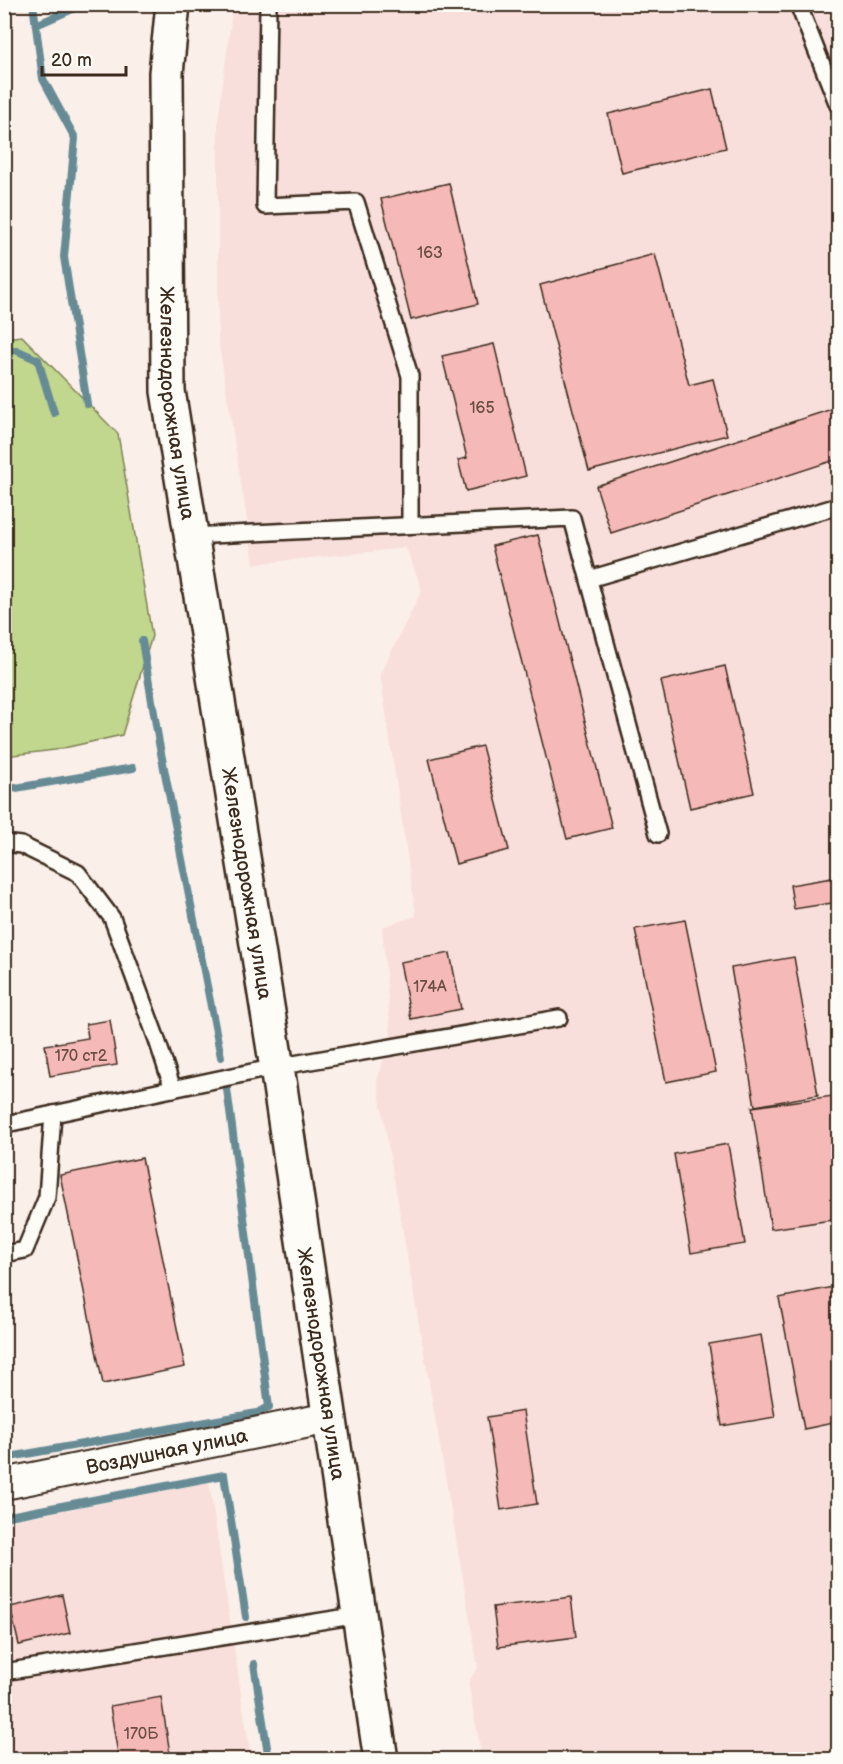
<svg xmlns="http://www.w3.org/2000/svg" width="843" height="1764" font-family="'Balsamiq Sans',sans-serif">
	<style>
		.built { fill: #f9dfdb }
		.green { fill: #c1d78d; stroke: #7e8056; stroke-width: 1.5 }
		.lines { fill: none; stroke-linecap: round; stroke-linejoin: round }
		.stream { stroke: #668b94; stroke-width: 8 }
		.building { fill: #f5b9b7; stroke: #3b2a1e; stroke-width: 1.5 }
		.service-casing { stroke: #3b2a1e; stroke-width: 20 }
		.minor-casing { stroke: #3b2a1e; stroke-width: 34 }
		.secondary-casing { stroke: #3b2a1e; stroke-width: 38 }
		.service { stroke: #fdfcf7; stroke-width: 15 }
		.minor { stroke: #fdfcf7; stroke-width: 30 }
		.secondary { stroke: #fdfcf7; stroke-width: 33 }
		.labels { text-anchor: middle; stroke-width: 4.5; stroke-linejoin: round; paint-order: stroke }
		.number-label { font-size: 16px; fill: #6a4e44 }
		.street-label { font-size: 20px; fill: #3b2a1e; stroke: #fdfcf7 }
	</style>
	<rect width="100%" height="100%" fill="#fbefea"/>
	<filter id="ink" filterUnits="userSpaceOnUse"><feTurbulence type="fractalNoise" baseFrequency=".0167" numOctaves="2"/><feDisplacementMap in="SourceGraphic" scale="12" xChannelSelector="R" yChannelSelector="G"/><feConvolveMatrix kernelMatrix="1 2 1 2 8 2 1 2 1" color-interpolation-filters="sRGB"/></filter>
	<g filter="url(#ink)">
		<g class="built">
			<polygon points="233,5 838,5 838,1759 482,1759 468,1683 478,1667 377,1081 391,1037 382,927 416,916 380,674 422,590 406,548 254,564 218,339 218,120"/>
			<polygon points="209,1482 251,1759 5,1760 5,1522"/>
		</g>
		<polygon class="green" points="22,336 118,434 152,636 122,735 55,750 5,756 4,338"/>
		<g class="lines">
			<g class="stream">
				<polyline points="33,4 43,79 75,138 64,257 87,404"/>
				<polyline points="36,25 84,4"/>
				<polyline points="4,351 16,350 38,360 54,413"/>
				<polyline points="142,641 159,743 221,1057"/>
				<polyline points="4,790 133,768"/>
				<polyline points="4,1458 257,1413 269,1407 227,1089"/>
				<polyline points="4,1517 224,1475 246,1617"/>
				<polyline points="254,1664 269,1760"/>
			</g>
		</g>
		<g class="building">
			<polygon points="712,89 726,148 622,173 608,114"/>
			<polygon points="449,183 478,304 411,320 381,199"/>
			<polygon points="655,254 689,385 713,379 727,435 589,471 540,285"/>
			<polygon points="494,344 526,476 466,491 458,460 467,458 442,356"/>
			<polygon points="838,407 838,459 611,533 596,486"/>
			<polygon points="538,535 612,828 567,839 492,546"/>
			<polygon points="725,666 754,793 690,808 661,681"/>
			<polygon points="482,746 509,850 456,864 429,759"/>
			<polygon points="838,877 838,902 794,909 790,885"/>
			<polygon points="685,920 716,1072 666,1082 635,929"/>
			<polygon points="450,953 461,1009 411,1019 400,962"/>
			<polygon points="794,957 818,1095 755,1106 731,968"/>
			<polygon points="110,1020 117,1065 50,1076 45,1045 88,1038 86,1024"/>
			<polygon points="833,1096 838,1131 838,1219 771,1229 752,1107"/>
			<polygon points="728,1144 745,1244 691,1253 674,1154"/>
			<polygon points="142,1158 185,1367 103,1384 60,1175"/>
			<polygon points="838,1286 838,1422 804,1429 779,1298"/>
			<polygon points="761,1335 775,1417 722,1426 709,1344"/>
			<polygon points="523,1411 537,1504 501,1510 487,1417"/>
			<polygon points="62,1595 70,1633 19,1645 10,1607"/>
			<polygon points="571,1597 576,1637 498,1647 493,1607"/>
			<polygon points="161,1697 171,1760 119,1760 110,1706"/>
			<polygon points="65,1751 66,1760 15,1760"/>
		</g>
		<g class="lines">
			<defs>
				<g id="service">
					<polyline points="268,4 265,206 356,202 410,376 410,525"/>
					<polyline points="798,4 838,105"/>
					<polyline points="191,536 572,518 658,834"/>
					<polyline points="589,579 838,506"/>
					<polyline points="4,843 21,845 78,873 112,918 156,1037 173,1089"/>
					<polyline points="11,1123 276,1067 559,1018"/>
					<polyline points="4,1254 25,1250 47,1197 53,1114"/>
					<polyline points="4,1672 359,1615"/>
				</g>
				<g id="minor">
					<path id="s1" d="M 4,1484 L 329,1418"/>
				</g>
				<g id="secondary">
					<path id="s2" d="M 173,4 L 166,73 L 168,391 L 280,1087 L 381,1760"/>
				</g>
			</defs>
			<use href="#service" class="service-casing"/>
			<use href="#minor" class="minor-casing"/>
			<use href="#secondary" class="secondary-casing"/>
			<use href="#service" class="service"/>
			<use href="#minor" class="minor"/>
			<use href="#secondary" class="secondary"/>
		</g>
	</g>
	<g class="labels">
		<g class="number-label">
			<text x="430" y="258">163</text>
			<text x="482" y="413">165</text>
			<text x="430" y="992">174А</text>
			<text x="81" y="1061">170 ст2</text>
			<text x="141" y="1739">170Б</text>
		</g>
		<g class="street-label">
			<text dy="7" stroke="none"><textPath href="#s2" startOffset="400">Железнодорожная улица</textPath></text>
			<text dy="7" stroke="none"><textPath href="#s2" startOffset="886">Железнодорожная улица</textPath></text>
			<text dy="7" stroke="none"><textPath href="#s2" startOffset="1372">Железнодорожная улица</textPath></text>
			<text dy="7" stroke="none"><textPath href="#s1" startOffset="166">Воздушная улица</textPath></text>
		</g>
	</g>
	<rect width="843" height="1764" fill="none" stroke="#fdfcf7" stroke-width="24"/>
	<rect x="12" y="12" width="819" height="1740" fill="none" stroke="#3b2a1e" stroke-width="2" filter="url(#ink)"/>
	<path d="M42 66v9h84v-9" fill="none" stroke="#3b2a1e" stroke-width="3"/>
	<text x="51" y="66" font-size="18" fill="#3b2a1e" stroke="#fdfcf7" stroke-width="4.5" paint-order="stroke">20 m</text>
</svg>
